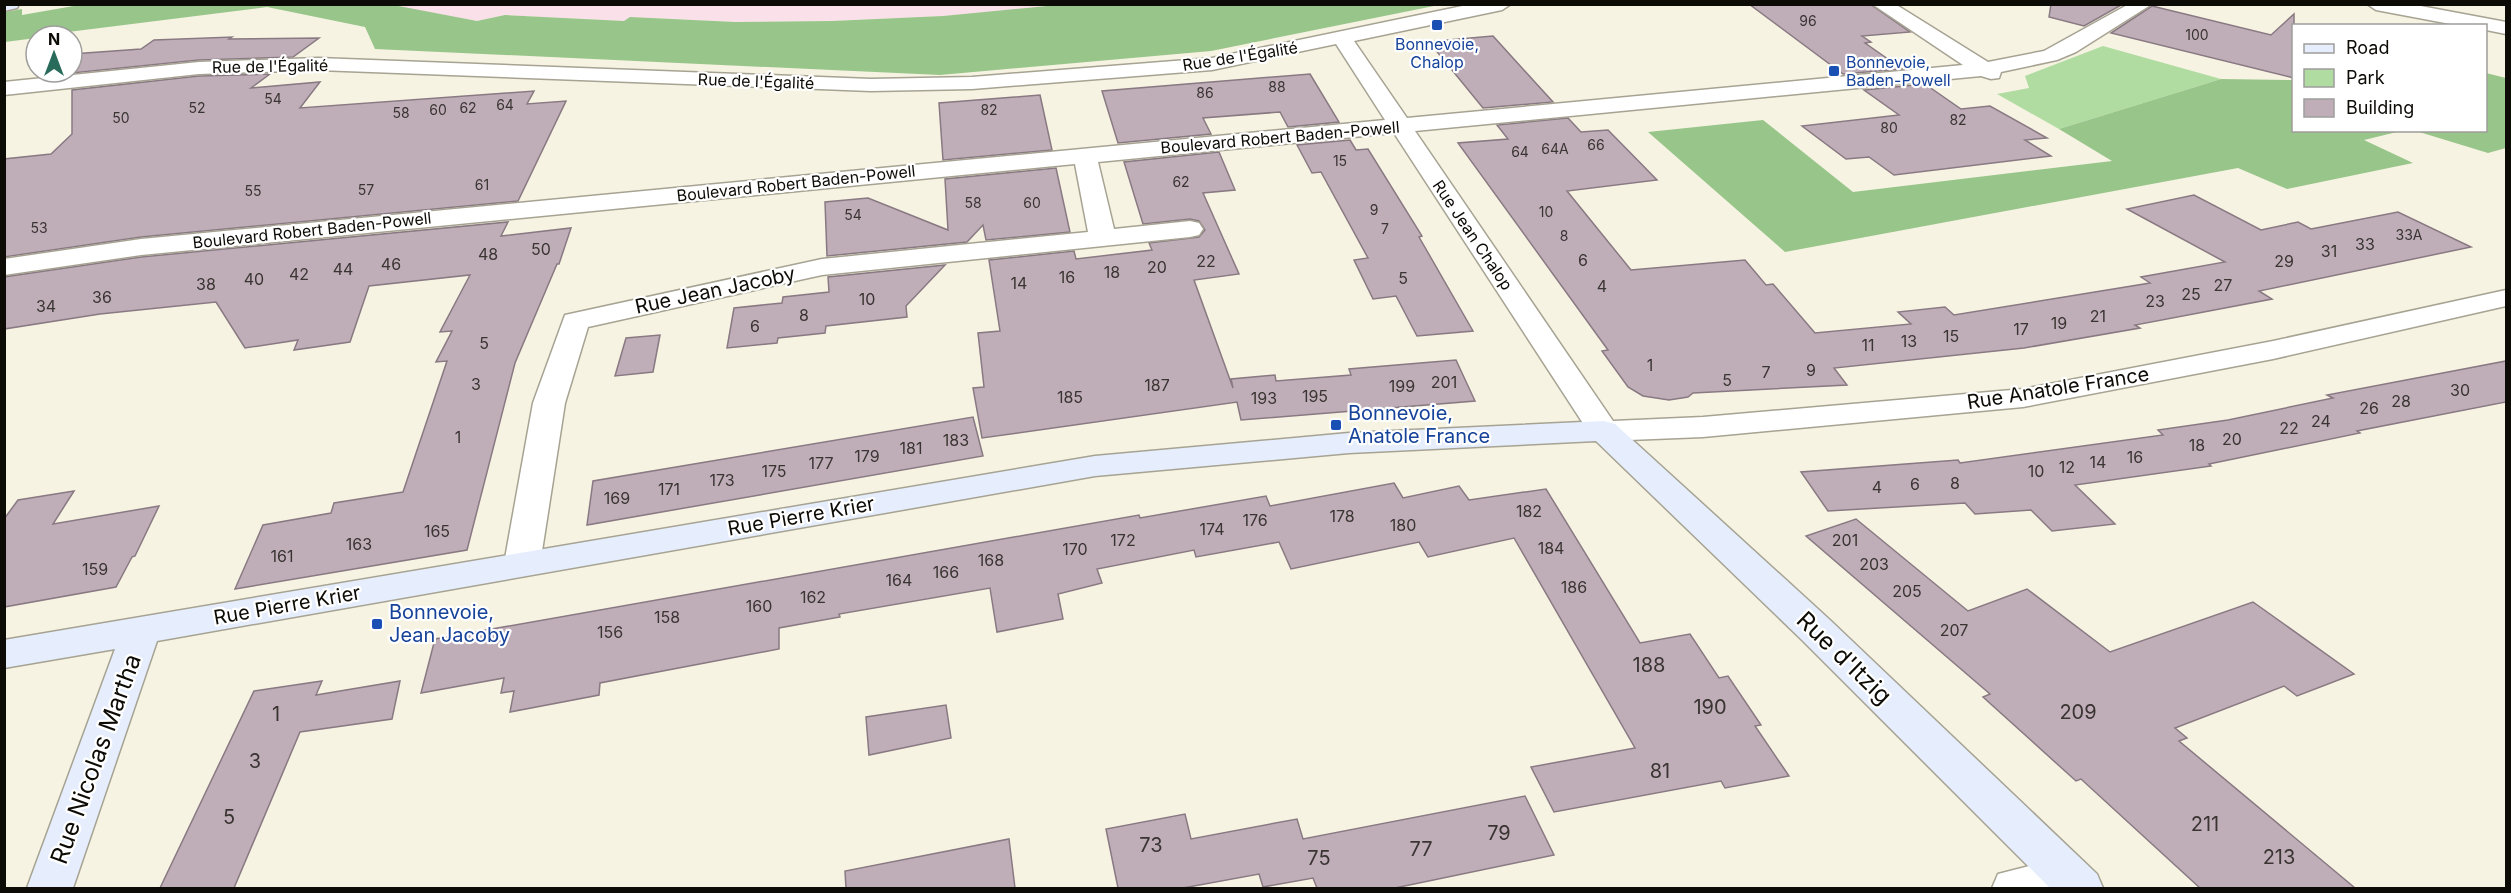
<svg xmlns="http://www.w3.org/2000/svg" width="2511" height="893" font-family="Inter,sans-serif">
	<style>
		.commercial { fill: #fae0e9 }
		.green { fill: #b0dca2 }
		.forest { fill: #98c58a }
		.building { fill: #bfaeb8; stroke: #897982; stroke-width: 1.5 }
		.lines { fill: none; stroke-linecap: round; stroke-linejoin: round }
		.street-casing { stroke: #a6a393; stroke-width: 3 }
		.secondary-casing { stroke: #a6a393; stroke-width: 3 }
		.street { fill: #fff; fill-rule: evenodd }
		.secondary { fill: #e6eefe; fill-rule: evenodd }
		.transit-dot { fill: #1a4fb4; stroke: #fff; stroke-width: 2 }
		.labels { text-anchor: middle; stroke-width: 4.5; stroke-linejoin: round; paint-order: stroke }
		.far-number-label { font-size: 14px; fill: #3a3432 }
		.far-transit-label { font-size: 16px; fill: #164399; stroke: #fff }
		.far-street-label { font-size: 16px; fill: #0d0b06; stroke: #fff }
		.number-label { font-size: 16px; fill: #3a3432 }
		.street-label { font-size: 20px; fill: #0d0b06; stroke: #fff }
		.transit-label { font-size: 20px; fill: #164399; stroke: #fff; text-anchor: start }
		.near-number-label { font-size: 20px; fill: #3a3432 }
		.near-street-label { font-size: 24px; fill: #0d0b06; stroke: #fff }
	</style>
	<rect width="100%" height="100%" fill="#f6f3e2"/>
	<polygon class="commercial" points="388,5 1068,5 943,16 832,21 735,22 630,17 624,21 505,15 477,21"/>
	<polygon class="green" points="2103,46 2221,79 2059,129 1997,94 2029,88 2025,76"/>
	<g class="forest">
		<polygon points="85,4 388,4 477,21 505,15 624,21 630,17 735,22 832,21 943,16 1068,4 1439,5 1211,51 940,75 375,49 365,27 267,7 36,36 36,38 5,42 5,12 22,9 22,15"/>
		<polygon points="2486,73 2506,78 2506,148 2488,153 2416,131 2486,130"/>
		<polygon points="2221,79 2293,80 2294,130 2401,131 2364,140 2413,163 2287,189 2238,168 1785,252 1648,132 1763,120 1853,192 2112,161 2059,129"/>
	</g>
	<g class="building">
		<polygon points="1749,4 1870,4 1910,32 1862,36 1871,42 1865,43 1902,69 1843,74"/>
		<polygon points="2051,4 2123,4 2084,26 2049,17"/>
		<polygon points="2152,6 2271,35 2294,14 2294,78 2111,33"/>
		<polygon points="1493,36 1553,102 1483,108 1434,48 1441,47 1435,41"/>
		<polygon points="232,37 229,39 319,38 293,57 199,60 72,73 72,54 141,49 154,40"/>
		<polygon points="270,74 251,88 320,82 300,108 534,91 527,104 566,101 518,201 141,237 4,257 4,159 51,154 72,134 72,90 199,76"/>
		<polygon points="1310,74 1339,122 1288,127 1280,112 1203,118 1211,134 1118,143 1102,91"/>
		<polygon points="1925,84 1961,109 1990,106 2047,138 2025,140 2051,156 1894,175 1869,157 1846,159 1802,126 1899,115 1864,90"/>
		<polygon points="1040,95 1052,150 943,160 939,103"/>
		<polygon points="1568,118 1581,132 1608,130 1657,180 1567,191 1631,270 1745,260 1766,285 1773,284 1815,333 1911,324 1898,312 1945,307 1954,315 2150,283 2141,277 2225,262 2127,209 2194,195 2261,230 2298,222 2311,229 2398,212 2471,247 2259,291 2272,299 2135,325 2140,328 2024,348 1834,368 1847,385 1693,393 1688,397 1669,400 1643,396 1628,387 1602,351 1608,350 1458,143 1508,139 1497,125"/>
		<polygon points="1350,140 1356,150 1368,149 1422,236 1419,237 1473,331 1417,336 1396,296 1373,299 1354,260 1368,258 1321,172 1312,173 1297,145"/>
		<polygon points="1219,152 1235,190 1203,193 1239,274 1194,280 1233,388 1231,379 1275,375 1276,381 1351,375 1349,369 1456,360 1475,401 1241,420 1237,402 982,438 973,388 984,387 978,333 1000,331 989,260 1074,251 1076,259 1152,250 1149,243 1199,237 1205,230 1199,221 1190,219 1143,224 1124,162"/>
		<polygon points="1056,168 1070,232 986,240 983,225 967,242 827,256 825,202 868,198 948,230 945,179"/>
		<polygon points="508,222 501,236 571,228 559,264 557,264 515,363 467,550 235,589 263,525 331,513 334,503 403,492 447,361 436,362 452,331 440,332 470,275 369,286 350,342 294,350 298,340 245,348 216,302 100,314 4,329 4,277 141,257"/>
		<polygon points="945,265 906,306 907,317 826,326 825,333 778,338 777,343 727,348 734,308 782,303 783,297 829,292 828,277"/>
		<polygon points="660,335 653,372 615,376 626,338"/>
		<polygon points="2506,361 2506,402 2357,431 2360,433 2209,464 2211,466 2075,485 2115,524 2052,531 2031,510 1975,514 1965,503 1828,511 1801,472 1958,460 1960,463 2163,435 2158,430 2228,420 2333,398 2327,395"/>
		<polygon points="973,417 983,456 587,525 593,481"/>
		<polygon points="1394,483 1403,498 1459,486 1469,500 1546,489 1640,643 1690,634 1719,678 1728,676 1761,725 1755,726 1789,776 1725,788 1721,781 1554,812 1531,767 1635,748 1514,538 1428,557 1419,542 1291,569 1279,542 1196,557 1194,550 1097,569 1102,583 1058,594 1063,619 997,632 990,588 839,614 840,617 779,628 779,649 600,683 599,695 510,712 514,691 501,693 504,678 421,693 435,639 1139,515 1140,518 1266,496 1270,506"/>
		<polygon points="74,491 53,524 159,506 135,556 132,557 116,587 4,607 4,519 18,500"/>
		<polygon points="1856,519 1968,611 2027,589 2110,652 2253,602 2354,674 2297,696 2284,686 2175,728 2187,738 2179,741 2355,888 2200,888 2081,779 2076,781 1983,697 1990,694 1806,536"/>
		<polygon points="322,681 316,695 400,681 392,719 300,732 234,888 160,888 254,691"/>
		<polygon points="946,705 951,738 869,755 866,717"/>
		<polygon points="1525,796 1554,855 1395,888 1317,888 1313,878 1263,887 1259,874 1183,888 1118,888 1106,829 1185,814 1191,839 1297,819 1303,839"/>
		<polygon points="1009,839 1015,888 846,888 845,871"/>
	</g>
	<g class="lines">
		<defs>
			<g id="street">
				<polygon points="1472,4 1511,4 1502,10 1354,41 1407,118 1963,65 1872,4 1895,4 1988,62 2044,51 2129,4 2152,4 2076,52 2057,60 2001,72 1999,78 1991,79 1981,76 1415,131 1613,421 1703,417 2023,389 2273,341 2506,290 2506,306 2273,359 2023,407 1703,437 1604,441 1593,438 1588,431 1394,133 1098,162 1114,229 1190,221 1199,223 1203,229 1199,235 1190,237 822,275 588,327 565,403 540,564 535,573 522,576 509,573 504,564 533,403 565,315 822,259 1088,232 1075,164 141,255 4,275 4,259 141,239 1385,120 1336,44 1212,70 972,89 871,91 318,70 199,74 4,95 4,82 199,62 318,58 871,79 972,77 1212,58"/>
				<polygon points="2367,4 2410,4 2506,22 2506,34 2486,30 2486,26 2461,26 2376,10"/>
				<polygon points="2068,856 2084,862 2091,876 2085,888 1992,888 1998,874"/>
			</g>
			<g id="secondary">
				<polygon points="4,4 19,4 17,8 4,11"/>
				<polygon points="1604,421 1615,424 1830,620 2097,874 2103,888 2050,888 1802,640 1596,441 1349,453 1095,476 157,641 73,888 27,888 115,649 4,668 4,640 1095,456 1349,433"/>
			</g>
		</defs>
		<use href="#street" class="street-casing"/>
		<use href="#secondary" class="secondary-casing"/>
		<use href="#street" class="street"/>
		<use href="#secondary" class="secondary"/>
	</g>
	<g class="transit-dot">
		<rect x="1431" y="19" width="12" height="12" rx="3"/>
		<rect x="1828" y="65" width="12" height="12" rx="3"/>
		<rect x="1330" y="419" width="12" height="12" rx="3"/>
		<rect x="371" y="618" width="12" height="12" rx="3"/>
	</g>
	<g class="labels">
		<g class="far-number-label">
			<text x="1808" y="26">96</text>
			<text x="2197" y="40">100</text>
			<text x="1277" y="92">88</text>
			<text x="1205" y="98">86</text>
			<text x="273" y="104">54</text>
			<text x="505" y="110">64</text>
			<text x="197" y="113">52</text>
			<text x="468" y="113">62</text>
			<text x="438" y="115">60</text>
			<text x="989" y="115">82</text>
			<text x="401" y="118">58</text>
			<text x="121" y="123">50</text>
			<text x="1958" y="125">82</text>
			<text x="1889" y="133">80</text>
			<text x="1596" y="150">66</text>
			<text x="1555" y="154">64A</text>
			<text x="1520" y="157">64</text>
			<text x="1340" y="166">15</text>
			<text x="1181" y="187">62</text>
			<text x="482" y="190">61</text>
			<text x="366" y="195">57</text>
			<text x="253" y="196">55</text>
			<text x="973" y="208">58</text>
			<text x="1032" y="208">60</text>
			<text x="1374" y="215">9</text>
			<text x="1546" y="217">10</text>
			<text x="853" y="220">54</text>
			<text x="39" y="233">53</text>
			<text x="1385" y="234">7</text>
			<text x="2409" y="240">33A</text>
			<text x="1564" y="241">8</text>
		</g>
		<g class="far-transit-label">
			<text x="1437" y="50">Bonnevoie,<tspan x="1437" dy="18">Chalop</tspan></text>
			<text x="1846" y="68" text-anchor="start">Bonnevoie,<tspan x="1846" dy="18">Baden-Powell</tspan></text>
		</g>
		<g class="far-street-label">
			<text transform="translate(1240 56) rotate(-9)" y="6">Rue de l'Égalité</text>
			<text transform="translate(270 66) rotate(-1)" y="6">Rue de l'Égalité</text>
			<text transform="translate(756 81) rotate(2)" y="6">Rue de l'Égalité</text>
			<text transform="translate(1280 137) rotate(-5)" y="6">Boulevard Robert Baden-Powell</text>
			<text transform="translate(796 183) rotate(-6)" y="6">Boulevard Robert Baden-Powell</text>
			<text transform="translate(312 230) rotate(-6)" y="6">Boulevard Robert Baden-Powell</text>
			<text transform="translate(1473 235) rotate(56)" y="6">Rue Jean Chalop</text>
		</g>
		<g class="number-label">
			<text x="2365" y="250">33</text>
			<text x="541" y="255">50</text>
			<text x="2329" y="257">31</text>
			<text x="488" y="260">48</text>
			<text x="1583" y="266">6</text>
			<text x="1206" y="267">22</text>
			<text x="2284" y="267">29</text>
			<text x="391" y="270">46</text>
			<text x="1157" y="273">20</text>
			<text x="343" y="275">44</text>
			<text x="1112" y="278">18</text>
			<text x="299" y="280">42</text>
			<text x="1067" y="283">16</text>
			<text x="1403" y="284">5</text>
			<text x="254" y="285">40</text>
			<text x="1019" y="289">14</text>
			<text x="206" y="290">38</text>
			<text x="2223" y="291">27</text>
			<text x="1602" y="292">4</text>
			<text x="2191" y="300">25</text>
			<text x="102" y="303">36</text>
			<text x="867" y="305">10</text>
			<text x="2155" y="307">23</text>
			<text x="46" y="312">34</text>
			<text x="804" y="321">8</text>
			<text x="2098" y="322">21</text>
			<text x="2059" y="329">19</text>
			<text x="755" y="332">6</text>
			<text x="2021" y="335">17</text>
			<text x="1951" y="342">15</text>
			<text x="1909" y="347">13</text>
			<text x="484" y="349">5</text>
			<text x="1868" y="351">11</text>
			<text x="1650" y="371">1</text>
			<text x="1811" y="376">9</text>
			<text x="1766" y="378">7</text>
			<text x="1727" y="386">5</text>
			<text x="1444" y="388">201</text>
			<text x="476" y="390">3</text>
			<text x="1157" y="391">187</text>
			<text x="1402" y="392">199</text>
			<text x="2460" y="396">30</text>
			<text x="1315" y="402">195</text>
			<text x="1070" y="403">185</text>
			<text x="1264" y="404">193</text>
			<text x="2401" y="407">28</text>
			<text x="2369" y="414">26</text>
			<text x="2321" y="427">24</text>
			<text x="2289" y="434">22</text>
			<text x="458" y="443">1</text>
			<text x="2232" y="445">20</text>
			<text x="956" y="446">183</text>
			<text x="2197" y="451">18</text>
			<text x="911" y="454">181</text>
			<text x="867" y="462">179</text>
			<text x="2135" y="463">16</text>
			<text x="2098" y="468">14</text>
			<text x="821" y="469">177</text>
			<text x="2067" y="473">12</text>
			<text x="774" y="477">175</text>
			<text x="2036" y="477">10</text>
			<text x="722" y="486">173</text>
			<text x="1955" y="489">8</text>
			<text x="1915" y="490">6</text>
			<text x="1877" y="493">4</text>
			<text x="669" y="495">171</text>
			<text x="617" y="504">169</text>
			<text x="1529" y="517">182</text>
			<text x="1342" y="522">178</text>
			<text x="1255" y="526">176</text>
			<text x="1403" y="531">180</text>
			<text x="1212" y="535">174</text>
			<text x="437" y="537">165</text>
			<text x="1123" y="546">172</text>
			<text x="1845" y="546">201</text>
			<text x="359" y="550">163</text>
			<text x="1551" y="554">184</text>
			<text x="1075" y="555">170</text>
			<text x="282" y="562">161</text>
			<text x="991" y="566">168</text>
			<text x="1874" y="570">203</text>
			<text x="95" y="575">159</text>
			<text x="946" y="578">166</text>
			<text x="899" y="586">164</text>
			<text x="1574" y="593">186</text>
			<text x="1907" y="597">205</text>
			<text x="813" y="603">162</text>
			<text x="759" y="612">160</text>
			<text x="667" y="623">158</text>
			<text x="1954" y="636">207</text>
			<text x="610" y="638">156</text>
		</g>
		<g class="street-label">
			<text transform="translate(715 290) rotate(-12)" y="7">Rue Jean Jacoby</text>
			<text transform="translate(2058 388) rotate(-9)" y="7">Rue Anatole France</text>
			<text transform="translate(801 516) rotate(-10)" y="7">Rue Pierre Krier</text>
			<text transform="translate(287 605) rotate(-10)" y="7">Rue Pierre Krier</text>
		</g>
		<g class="transit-label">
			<text x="1348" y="420">Bonnevoie,<tspan x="1348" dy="23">Anatole France</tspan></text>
			<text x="389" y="619">Bonnevoie,<tspan x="389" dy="23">Jean Jacoby</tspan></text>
		</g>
		<g class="near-number-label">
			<text x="1649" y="672">188</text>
			<text x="1710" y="714">190</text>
			<text x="2078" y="719">209</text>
			<text x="276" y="721">1</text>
			<text x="255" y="768">3</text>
			<text x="1660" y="778">81</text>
			<text x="229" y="824">5</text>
			<text x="2205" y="831">211</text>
			<text x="1499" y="840">79</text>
			<text x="1151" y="852">73</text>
			<text x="1421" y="856">77</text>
			<text x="2279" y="864">213</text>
			<text x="1319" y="865">75</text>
		</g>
		<g class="near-street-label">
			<text transform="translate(1844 658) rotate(44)" y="8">Rue d'Itzig</text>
			<text transform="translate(96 759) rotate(-70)" y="8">Rue Nicolas Martha</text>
		</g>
	</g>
	<rect width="2511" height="893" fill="none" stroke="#0d0b06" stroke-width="12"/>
	<rect x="2292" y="24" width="195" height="108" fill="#ffffff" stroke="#9e9d9b" stroke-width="1.5"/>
	<rect x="2304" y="44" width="30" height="9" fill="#e6eefe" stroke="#9e9d9b" stroke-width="1.5"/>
	<text x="2346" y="54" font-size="18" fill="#0d0b06">Road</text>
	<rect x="2304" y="69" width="30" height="18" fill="#b0dca2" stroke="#9e9d9b" stroke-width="1.5"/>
	<text x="2346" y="84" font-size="18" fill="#0d0b06">Park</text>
	<rect x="2304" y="99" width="30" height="18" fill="#bfaeb8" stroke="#9e9d9b" stroke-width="1.5"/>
	<text x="2346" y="114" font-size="18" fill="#0d0b06">Building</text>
	<g transform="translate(54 54)"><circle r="28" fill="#ffffff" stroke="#9e9d9b" stroke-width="1.5"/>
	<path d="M0-4.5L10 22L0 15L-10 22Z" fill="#296b5b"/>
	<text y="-9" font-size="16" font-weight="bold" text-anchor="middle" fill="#0d0b06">N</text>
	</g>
</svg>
